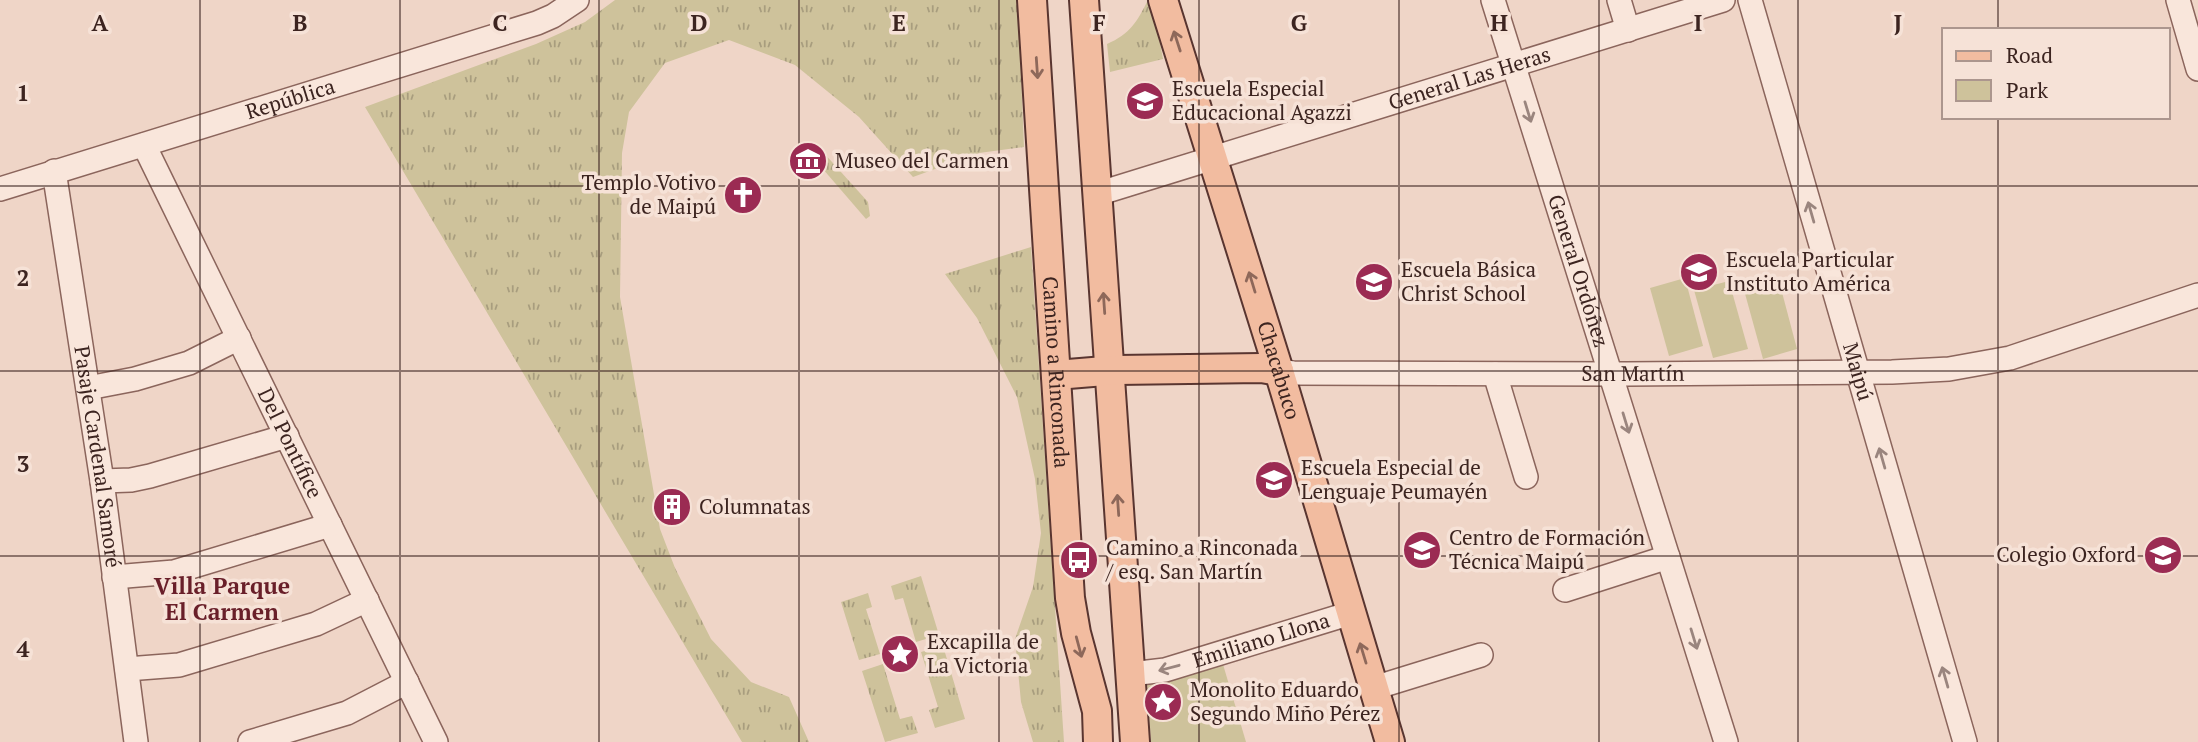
<svg xmlns="http://www.w3.org/2000/svg" width="2198" height="742" font-family="'PT Serif',serif">
	<style>
		.grass { fill: url(#grass-tufts) }
		.park { fill: #cec29b }
		.lines { fill: none; stroke-linecap: round; stroke-linejoin: round }
		.minor-casing { stroke: #8b655c; stroke-width: 26 }
		.major-casing { stroke: #593530; stroke-width: 32 }
		.minor { stroke: #f9e6db; stroke-width: 23 }
		.major { stroke: #f2bca0; stroke-width: 28 }
		.oneway { stroke: #8e685a }
		.oneway2 { stroke: #9a857e }
		.grid { fill: none; stroke: #3c2420; stroke-width: 2; stroke-opacity: 0.55 }
		.labels { text-anchor: middle; stroke-width: 7; stroke-linejoin: round; paint-order: stroke }
		.street-label { font-size: 21px; fill: #3c2420; stroke: #f6e2d7 }
		.poi-label { font-size: 21px; fill: #3c2420; stroke: #f6e2d7; text-anchor: start }
		.neighbourhood-label { font-size: 23px; font-weight: bold; fill: #691f29; stroke: #f6e2d7 }
		.grid-label { font-size: 23px; text-anchor: middle; font-weight: bold; fill: #3c2420; stroke: #f6e2d7; stroke-width: 7; stroke-linejoin: round; paint-order: stroke }
	</style>
	<defs>
		<pattern id="grass-tufts" width="24" height="20" patternUnits="userSpaceOnUse" patternTransform="scale(1.75)"><rect width="24" height="20" fill="#cec29b"/><path d="M3 7l-1-3M5 7V3M7 7l1-3M15 17l-1-3M17 17v-4M19 17l1-3" fill="none" stroke="#a89d7e"/></pattern>
	</defs>
	<rect width="100%" height="100%" fill="#efd5c7"/>
	<g class="grass">
		<polygon points="615,0 1018,0 1024,147 979,153 913,177 859,117 795,65 729,40 665,63 629,112 622,153 620,297 660,529 675,568 711,639 751,682 789,697 809,742 742,742 365,107 536,44 585,22"/>
		<path d="M 1148,0 L 1152,0 L 1163,59 L 1110,72 L 1107,44 C 1130,34 1137,22 1148,0 Z"/>
		<polygon points="823,152 868,202 870,216 866,219 816,161"/>
		<polygon points="1031,247 1064,742 1033,742 1021,702 1015,639 1033,587 1041,533 1035,479 1017,397 977,318 945,274"/>
		<polygon points="921,576 939,635 916,642 903,598 895,600 891,586"/>
		<polygon points="868,593 872,607 866,609 880,654 859,660 841,602"/>
		<polygon points="943,646 965,719 935,728 929,710 938,707 921,652"/>
		<polygon points="883,664 900,719 912,716 918,733 885,742 862,671"/>
	</g>
	<g class="park">
		<polygon points="1685,278 1703,346 1669,356 1650,288"/>
		<polygon points="1729,281 1748,349 1713,358 1694,290"/>
		<polygon points="1779,281 1797,349 1763,359 1744,290"/>
		<polygon points="1222,661 1246,742 1151,742 1147,683"/>
	</g>
	<g class="lines">
		<defs>
			<g id="minor">
				<path id="s1" d="M 1493,0 L 1726,742"/>
				<polyline points="1619,0 1628,30"/>
				<path id="s2" d="M 1750,0 L 1965,742"/>
				<polyline points="2178,0 2198,69"/>
				<path id="s3" d="M 144,145 L 436,742"/>
				<path id="s4" d="M 54,171 L 102,481 L 136,742"/>
				<path id="s5" d="M 0,189 L 537,23 L 553,16 L 577,0"/>
				<path id="s6" d="M 1097,194 L 1723,0"/>
				<path id="s7" d="M 1279,371 L 1293,373 L 1626,374 L 1892,372 L 1949,369 L 2010,358 L 2198,295"/>
				<polyline points="1495,374 1526,477"/>
				<polyline points="88,388 135,379 189,363 239,338"/>
				<polyline points="102,481 131,480 150,476 287,436"/>
				<polyline points="114,577 174,572 330,525"/>
				<polyline points="1565,590 1668,557"/>
				<polyline points="127,669 179,665 316,624 367,600"/>
				<path id="s8" d="M 1131,674 L 1165,670 L 1351,613"/>
				<polyline points="1374,688 1481,655"/>
				<polyline points="250,742 347,713 407,682"/>
			</g>
			<g id="major">
				<path id="s9" d="M 1032,0 L 1070,598 L 1076,633 L 1097,711 L 1098,742"/>
				<polyline points="1084,0 1135,742"/>
				<path id="s10" d="M 1163,0 L 1279,371 L 1390,742"/>
				<polyline points="1056,375 1117,370 1261,368 1279,371"/>
			</g>
		</defs>
		<use href="#minor" class="minor-casing"/>
		<use href="#major" class="major-casing"/>
		<use href="#minor" class="minor"/>
		<use href="#major" class="major"/>
	</g>
	<defs><path id="oneway-shaft" d="M-6 0H5M1.5-3L5.5 0L1.5 3" fill="none" stroke-width="1.6" stroke-linecap="round" stroke-linejoin="round" transform="scale(1.75)"/></defs>
	<g class="oneway">
		<use href="#oneway-shaft" transform="translate(1177 41) rotate(-108)"/>
		<use href="#oneway-shaft" transform="translate(1037 68) rotate(86)"/>
		<use href="#oneway-shaft" transform="translate(1252 282) rotate(-107)"/>
		<use href="#oneway-shaft" transform="translate(1104 303) rotate(-94)"/>
		<use href="#oneway-shaft" transform="translate(1118 505) rotate(-94)"/>
		<use href="#oneway-shaft" transform="translate(1079 647) rotate(75)"/>
		<use href="#oneway-shaft" transform="translate(1363 653) rotate(-107)"/>
	</g>
	<g class="oneway2">
		<use href="#oneway-shaft" transform="translate(1528 112) rotate(73)"/>
		<use href="#oneway-shaft" transform="translate(1811 212) rotate(-106)"/>
		<use href="#oneway-shaft" transform="translate(1626 423) rotate(73)"/>
		<use href="#oneway-shaft" transform="translate(1882 458) rotate(-106)"/>
		<use href="#oneway-shaft" transform="translate(1694 639) rotate(73)"/>
		<use href="#oneway-shaft" transform="translate(1169 668) rotate(165)"/>
		<use href="#oneway-shaft" transform="translate(1945 677) rotate(-106)"/>
	</g>
	<path class="grid" d="M 200,0 L 200,742M 400,0 L 400,742M 599,0 L 599,742M 799,0 L 799,742M 999,0 L 999,742M 1199,0 L 1199,742M 1399,0 L 1399,742M 1599,0 L 1599,742M 1798,0 L 1798,742M 1998,0 L 1998,30M 1998,117 L 1998,742M 0,186 L 2198,186M 0,371 L 2198,371M 0,556 L 2198,556"/>
	<defs>
		<symbol id="school-disc" viewBox="-11 -11 22 22"><circle r="9.5" fill="#9b2b53" stroke="#f6e2d7"/><path d="M0-5L7-2L0 1L-7-2ZM-4 1L0 2.5L4 1V4Q0 6-4 4Z" fill="#fff"/></symbol>
		<symbol id="museum-disc" viewBox="-11 -11 22 22"><circle r="9.5" fill="#9b2b53" stroke="#f6e2d7"/><path d="M0-6L6-3V-2H-6V-3ZM-5-1h2V3h-2ZM-1-1h2V3h-2ZM3-1h2V3H3ZM-6 4H6V6H-6Z" fill="#fff"/></symbol>
		<symbol id="church-disc" viewBox="-11 -11 22 22"><circle r="9.5" fill="#9b2b53" stroke="#f6e2d7"/><path d="M-1.2-6h2.4v3.5h3.3v2.4h-3.3V6h-2.4V-.1h-3.3v-2.4h3.3Z" fill="#fff"/></symbol>
		<symbol id="building-disc" viewBox="-11 -11 22 22"><circle r="9.5" fill="#9b2b53" stroke="#f6e2d7"/><path d="M-4-6H4V6H1V3H-1V6H-4ZM-2.5-4.3h1.7v1.8h-1.7ZM.8-4.3h1.7v1.8H.8ZM-2.5-1h1.7V.8h-1.7ZM.8-1h1.7V.8H.8Z" fill="#fff"/></symbol>
		<symbol id="university-disc" viewBox="-11 -11 22 22"><circle r="9.5" fill="#9b2b53" stroke="#f6e2d7"/><path d="M0-5L7-2L0 1L-7-2ZM-4 1L0 2.5L4 1V4Q0 6-4 4Z" fill="#fff"/></symbol>
		<symbol id="bus-disc" viewBox="-11 -11 22 22"><circle r="9.5" fill="#9b2b53" stroke="#f6e2d7"/><path d="M-5-6H5V4H4V6H2V4H-2V6H-4V4H-5ZM-3.5-4V0h7V-4ZM-3.5 1.2v1.5H-2V1.2ZM2 1.2v1.5H3.5V1.2Z" fill="#fff"/></symbol>
		<symbol id="sight-disc" viewBox="-11 -11 22 22"><circle r="9.5" fill="#9b2b53" stroke="#f6e2d7"/><path d="M0-6L1.8-2.2L6-1.7L2.9 1.2L3.7 5.4L0 3.3L-3.7 5.4L-2.9 1.2L-6-1.7L-1.8-2.2Z" fill="#fff"/></symbol>
	</defs>
	<g fill-rule="evenodd">
		<use href="#school-disc" x="1123" y="79" width="44" height="44"/>
		<use href="#museum-disc" x="786" y="139" width="44" height="44"/>
		<use href="#church-disc" x="721" y="173" width="44" height="44"/>
		<use href="#school-disc" x="1677" y="250" width="44" height="44"/>
		<use href="#school-disc" x="1352" y="260" width="44" height="44"/>
		<use href="#school-disc" x="1252" y="458" width="44" height="44"/>
		<use href="#building-disc" x="650" y="485" width="44" height="44"/>
		<use href="#university-disc" x="1400" y="528" width="44" height="44"/>
		<use href="#school-disc" x="2141" y="533" width="44" height="44"/>
		<use href="#bus-disc" x="1057" y="538" width="44" height="44"/>
		<use href="#sight-disc" x="878" y="632" width="44" height="44"/>
		<use href="#sight-disc" x="1141" y="680" width="44" height="44"/>
	</g>
	<g class="labels">
		<g class="street-label">
			<text dy="7" stroke="none"><textPath href="#s6" startOffset="390">General Las Heras</textPath></text>
			<text dy="7" stroke="none"><textPath href="#s5" startOffset="304">República</textPath></text>
			<text dy="7" stroke="none"><textPath href="#s1" startOffset="284">General Ordóñez</textPath></text>
			<text dy="7" stroke="none"><textPath href="#s10" startOffset="388">Chacabuco</textPath></text>
			<text dy="7" stroke="none"><textPath href="#s2" startOffset="387">Maipú</textPath></text>
			<text dy="7" stroke="none"><textPath href="#s9" startOffset="373">Camino a Rinconada</textPath></text>
			<text dy="7" stroke="none"><textPath href="#s7" startOffset="354">San Martín</textPath></text>
			<text dy="7" stroke="none"><textPath href="#s3" startOffset="332">Del Pontífice</textPath></text>
			<text dy="7" stroke="none"><textPath href="#s4" startOffset="289">Pasaje Cardenal Samoré</textPath></text>
			<text dy="7" stroke="none"><textPath href="#s8" startOffset="135">Emiliano Llona</textPath></text>
		</g>
		<g class="poi-label">
			<text x="1172" y="96">Escuela Especial<tspan x="1172" dy="24">Educacional Agazzi</tspan></text>
			<text x="835" y="168">Museo del Carmen</text>
			<text x="716" y="190" text-anchor="end">Templo Votivo<tspan x="716" dy="24">de Maipú</tspan></text>
			<text x="1726" y="267">Escuela Particular<tspan x="1726" dy="24">Instituto América</tspan></text>
			<text x="1401" y="277">Escuela Básica<tspan x="1401" dy="24">Christ School</tspan></text>
			<text x="1301" y="475">Escuela Especial de<tspan x="1301" dy="24">Lenguaje Peumayén</tspan></text>
			<text x="699" y="514">Columnatas</text>
			<text x="1449" y="545">Centro de Formación<tspan x="1449" dy="24">Técnica Maipú</tspan></text>
			<text x="1106" y="555">Camino a Rinconada<tspan x="1106" dy="24">/ esq. San Martín</tspan></text>
			<text x="2136" y="562" text-anchor="end">Colegio Oxford</text>
			<text x="927" y="649">Excapilla de<tspan x="927" dy="24">La Victoria</tspan></text>
			<text x="1190" y="697">Monolito Eduardo<tspan x="1190" dy="24">Segundo Miño Pérez</tspan></text>
		</g>
		<g class="neighbourhood-label">
			<text x="222" y="594">Villa Parque<tspan x="222" dy="26">El Carmen</tspan></text>
		</g>
	</g>
	<g class="grid-label">
		<text x="100" y="31">A</text>
		<text x="300" y="31">B</text>
		<text x="500" y="31">C</text>
		<text x="699" y="31">D</text>
		<text x="899" y="31">E</text>
		<text x="1099" y="31">F</text>
		<text x="1299" y="31">G</text>
		<text x="1499" y="31">H</text>
		<text x="1698" y="31">I</text>
		<text x="1898" y="31">J</text>
		<text x="23" y="101">1</text>
		<text x="23" y="286">2</text>
		<text x="23" y="472">3</text>
		<text x="23" y="657">4</text>
	</g>
	<rect x="1942" y="28" width="228" height="91" fill="#f6e2d7" stroke="#ac968e" stroke-width="2"/>
	<rect x="1956" y="51" width="35" height="10" fill="#f2bca0" stroke="#ac968e" stroke-width="2"/>
	<text x="2006" y="63" font-size="21" fill="#3c2420">Road</text>
	<rect x="1956" y="80" width="35" height="21" fill="#cec29b" stroke="#ac968e" stroke-width="2"/>
	<text x="2006" y="98" font-size="21" fill="#3c2420">Park</text>
</svg>
